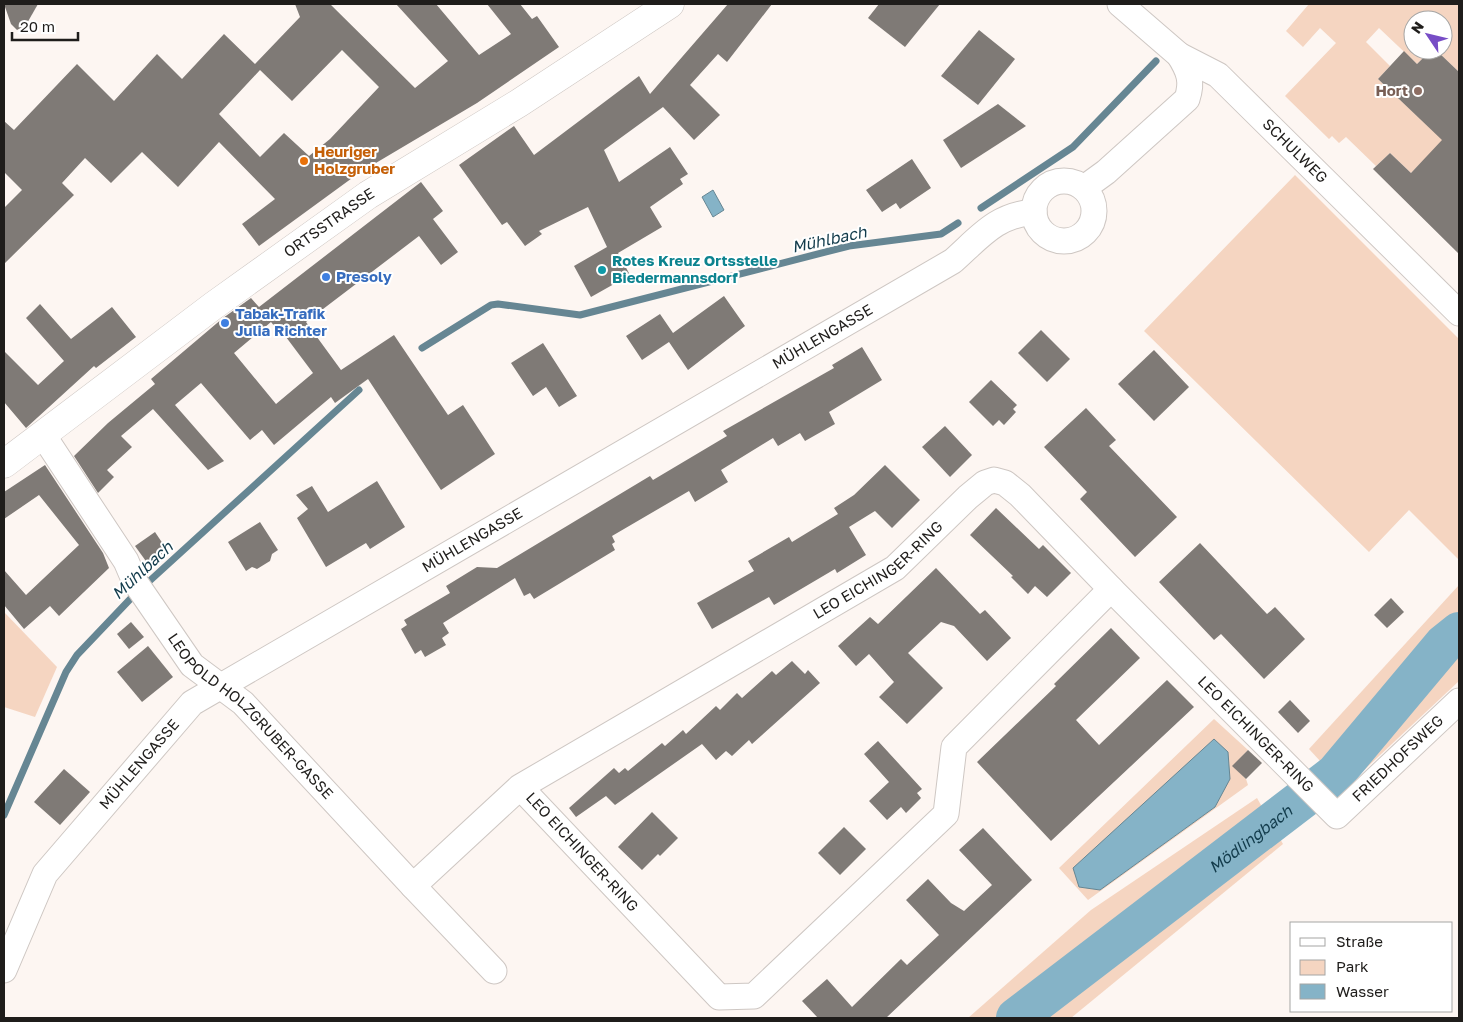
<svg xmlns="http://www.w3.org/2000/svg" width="1463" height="1022" font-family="'Golos Text',sans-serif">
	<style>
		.green { fill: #f5d5c1; fill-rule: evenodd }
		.water { fill: #85b3c7; stroke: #668693 }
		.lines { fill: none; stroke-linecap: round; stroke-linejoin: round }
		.stream { stroke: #668693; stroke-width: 7 }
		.river { stroke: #85b3c7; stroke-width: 40 }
		.building { fill: #7f7a76; fill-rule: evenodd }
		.street-casing { stroke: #cec7c3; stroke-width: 27 }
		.secondary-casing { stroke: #cec7c3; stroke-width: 29 }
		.street { stroke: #fff; stroke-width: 25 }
		.secondary { stroke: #fff; stroke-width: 28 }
		.education-dot { fill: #8d6e63; stroke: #fff; stroke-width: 2 }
		.food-dot { fill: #e8710a; stroke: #fff; stroke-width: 2 }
		.culture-dot { fill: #0f9aa8; stroke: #fff; stroke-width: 2 }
		.shop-dot { fill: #3f7fe0; stroke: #fff; stroke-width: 2 }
		.labels { text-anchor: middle; stroke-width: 4; stroke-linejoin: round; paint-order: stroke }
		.education-label { font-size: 15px; font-weight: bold; fill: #785e54; stroke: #fff; text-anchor: end }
		.street-label { font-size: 15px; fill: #1f1d1b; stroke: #fff }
		.food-label { font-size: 15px; font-weight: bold; fill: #c56008; stroke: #fff; text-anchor: start }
		.culture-label { font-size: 15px; font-weight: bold; fill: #0d838f; stroke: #fff; text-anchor: start }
		.shop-label { font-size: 15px; font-weight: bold; fill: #366cbe; stroke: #fff; text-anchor: start }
		.water-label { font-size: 16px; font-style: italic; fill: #123b4b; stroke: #fff }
	</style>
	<rect width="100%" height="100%" fill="#fdf6f2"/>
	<g class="green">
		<polygon points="1309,4 1459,4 1459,72 1436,50 1443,50 1443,20 1413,20 1413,50 1431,50 1417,64 1379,28 1366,42 1390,66 1378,79 1432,130 1444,138 1459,153 1459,182 1430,154 1411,173 1390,153 1376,166 1346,137 1339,143 1332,136 1329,139 1285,96 1336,43 1320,28 1303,47 1286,31"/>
		<polygon points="1295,175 1459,339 1459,560 1409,510 1369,552 1144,331"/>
		<polygon points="1459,585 1459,681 1345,788 1309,749"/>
		<polygon points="4,612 57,667 35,717 4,707"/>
		<path d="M 1214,719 L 1248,750 L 1233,766 L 1246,779 L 1248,785 L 1088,900 L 1059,868 ZM 1215,807 L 1100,890 L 1079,886 Z"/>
		<polygon points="1257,798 1283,844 1071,1018 968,1018 1091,910"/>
	</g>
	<g class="water">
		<polygon points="713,190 724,210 713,217 702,197"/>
		<polygon points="1214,739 1228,752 1230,779 1215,807 1100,890 1079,887 1073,868"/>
	</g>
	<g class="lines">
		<g class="stream">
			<polyline points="981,208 1073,147 1156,61"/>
			<polyline points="422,348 491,305 498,304 580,315 849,246 941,234 958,223"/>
			<polyline points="144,586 359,390"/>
			<polyline points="4,815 66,672 77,655 136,593"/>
		</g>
		<path class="river" id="s1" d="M 1016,1018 L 1335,774 L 1444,644 L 1459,632"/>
	</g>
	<g class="building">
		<polygon points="4,4 38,4 26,25 17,30 11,24"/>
		<path d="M 295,4 L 330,4 L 415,88 L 448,61 L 396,4 L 436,4 L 479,55 L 511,34 L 487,4 L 520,4 L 532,19 L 537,16 L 559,47 L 477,103 L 359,173 L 259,246 L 242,224 L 275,199 L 219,142 L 178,187 L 142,152 L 111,183 L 85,158 L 62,183 L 74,195 L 4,264 L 4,208 L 22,190 L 4,172 L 4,121 L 14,130 L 77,64 L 114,101 L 157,54 L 182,79 L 224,34 L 255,64 L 300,17 ZM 342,50 L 379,87 L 330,139 L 309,156 L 284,133 L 260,157 L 219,114 L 260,70 L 292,101 Z"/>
		<polygon points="728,4 772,4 727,62 718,54 690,85 720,115 694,140 663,107 604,150 619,182 670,147 688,174 680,179 683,184 650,207 662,227 618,253 630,275 591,297 574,266 607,247 588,207 539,231 542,234 525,246 507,222 502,225 459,165 514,126 534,155 639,76 650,94"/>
		<polygon points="879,4 940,4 905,47 868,18"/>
		<polygon points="979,30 1015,59 978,105 941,76"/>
		<polygon points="1431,50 1436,50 1459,72 1459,254 1373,169 1390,153 1411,173 1442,140 1378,79 1404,51 1417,64"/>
		<polygon points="998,104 1026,126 961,168 943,140"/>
		<polygon points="912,159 931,188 900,209 896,203 882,212 866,190"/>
		<path d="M 421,182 L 443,211 L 433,219 L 458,252 L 441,265 L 419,236 L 306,322 L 341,370 L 394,335 L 448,415 L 463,405 L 495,454 L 441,490 L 368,379 L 335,403 L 331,397 L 274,445 L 262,430 L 250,440 L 201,383 L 175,405 L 224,461 L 208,470 L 153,409 L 121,436 L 132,447 L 107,470 L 114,477 L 98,493 L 74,456 L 108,423 L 155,384 L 151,379 L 223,318 L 251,298 L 259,307 ZM 271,322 L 284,338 L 286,337 L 313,373 L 276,404 L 234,353 Z"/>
		<polygon points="724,296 745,326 688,370 669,342 642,360 626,336 660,314 673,333"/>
		<polygon points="40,304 71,339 112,307 136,337 96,368 94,366 26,428 4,402 4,351 38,385 64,361 26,318"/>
		<polygon points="1041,330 1070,359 1047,382 1018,353"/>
		<polygon points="543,343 577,396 559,407 546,387 533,396 511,363"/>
		<polygon points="862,347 882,380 829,412 835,424 805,441 800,433 778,446 773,438 721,470 728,482 695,502 689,491 612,536 615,542 612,544 615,550 534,599 530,593 524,596 515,578 443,623 449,633 442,638 446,645 425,657 421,650 415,654 401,629 407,625 404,620 450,593 446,586 477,567 497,568 650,476 653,480 727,436 723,431 834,368 832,365"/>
		<polygon points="1154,350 1189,387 1154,421 1118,384"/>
		<polygon points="991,380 1017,405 1013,409 1016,412 1004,425 999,420 993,426 969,402"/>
		<polygon points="1086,408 1116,440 1109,446 1177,517 1135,557 1080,499 1087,492 1044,447"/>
		<polygon points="945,426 972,455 950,477 922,447"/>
		<polygon points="45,465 103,553 109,568 59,616 50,606 24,629 4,605 4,570 26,595 79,545 39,495 4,519 4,492"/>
		<polygon points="885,465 920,500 892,528 875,511 849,527 866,555 837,573 835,569 774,605 769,597 712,629 697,603 754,571 748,561 789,537 792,542 838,514 834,508 854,495"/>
		<polygon points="377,481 405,527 370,549 366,543 326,567 297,518 308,509 296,495 312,486 328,512"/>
		<polygon points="996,508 1039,549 1043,545 1071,573 1047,597 1035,586 1028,594 1011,577 1013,576 970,535"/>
		<polygon points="260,522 278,550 272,554 270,561 257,569 252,567 246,571 228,542"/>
		<polygon points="155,532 167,550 148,564 135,546"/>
		<polygon points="1200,543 1267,614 1275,607 1305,639 1264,679 1221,634 1214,640 1159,582"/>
		<polygon points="936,568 980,614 985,610 1011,638 987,661 954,626 941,622 908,653 943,688 907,724 879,697 894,682 869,654 856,666 838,646 870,617 878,624"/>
		<polygon points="1391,598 1404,612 1387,628 1374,615"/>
		<polygon points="131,622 144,637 129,649 117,634"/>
		<polygon points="1111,628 1140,658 1076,720 1099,745 1167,680 1194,707 1051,841 977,762 1056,686 1054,684"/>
		<polygon points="148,646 173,677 142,702 117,672"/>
		<polygon points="792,661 805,674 808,670 820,683 752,744 749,740 732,756 726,751 716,760 702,744 615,805 606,796 576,817 569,808 614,768 619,773 625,768 628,771 662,743 665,746 683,730 686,734 716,706 720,710 737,693 742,698 772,671 776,675"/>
		<polygon points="1290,700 1310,721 1298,733 1278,712"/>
		<polygon points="878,741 922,789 917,793 921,798 906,813 901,807 887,820 869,801 889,782 864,754"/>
		<polygon points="1248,750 1262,763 1246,779 1232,766"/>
		<polygon points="64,769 90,792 60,825 34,802"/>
		<polygon points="652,812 678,838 660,856 658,854 642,870 618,847"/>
		<polygon points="844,827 866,849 840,875 818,853"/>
		<polygon points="983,828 1032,880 886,1018 818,1018 802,1001 827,979 852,1007 901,959 907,965 939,935 906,900 928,879 951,903 964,911 992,885 959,850"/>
	</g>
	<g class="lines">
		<defs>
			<g id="street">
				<path id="s2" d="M 1120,4 L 1179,55 L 1218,75 L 1459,313"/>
				<circle cx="1064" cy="211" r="30"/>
				<path d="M 1084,188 L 1106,172 L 1187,99 C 1193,81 1189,71 1179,55"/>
				<path id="s3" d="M 43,435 L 126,561 L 135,582 L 192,665 L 243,703 L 413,886 L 494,971"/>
				<path id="s4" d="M 1111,589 L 1337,816 L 1459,701"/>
				<path id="s5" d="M 413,886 L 520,787 L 895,568 L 968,497 L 985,483 L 994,480 L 1005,483 L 1020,495 L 1111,589 L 954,747 L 946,814 L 754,996 L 719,997 L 520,787"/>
				<path id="s6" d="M 4,970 L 45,874 L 192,703 L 953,261 C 980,237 996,215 1034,212"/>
			</g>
			<g id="secondary">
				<path id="s7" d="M 4,464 L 213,306 L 368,195 L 519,103 L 670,4"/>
			</g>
		</defs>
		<use href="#street" class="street-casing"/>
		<use href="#secondary" class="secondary-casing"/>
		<use href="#street" class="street"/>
		<use href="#secondary" class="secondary"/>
	</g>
	<circle class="education-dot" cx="1418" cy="91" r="5"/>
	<circle class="food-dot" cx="304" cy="161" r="5"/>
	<circle class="culture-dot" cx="602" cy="270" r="5"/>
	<g class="shop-dot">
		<circle cx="326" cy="277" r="5"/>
		<circle cx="225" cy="323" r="5"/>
	</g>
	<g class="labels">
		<g class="education-label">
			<text x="1408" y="96">Hort</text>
		</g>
		<g class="street-label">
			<text dy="5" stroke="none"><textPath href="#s2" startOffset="230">SCHULWEG</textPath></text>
			<text dy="5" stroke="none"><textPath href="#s7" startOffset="405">ORTSSTRASSE</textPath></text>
			<text dy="5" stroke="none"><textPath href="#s6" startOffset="1059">MÜHLENGASSE</textPath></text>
			<text dy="5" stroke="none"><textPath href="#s6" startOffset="654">MÜHLENGASSE</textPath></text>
			<text dy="5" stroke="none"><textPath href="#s5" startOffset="565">LEO EICHINGER-RING</textPath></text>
			<text dy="5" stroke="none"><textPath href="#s3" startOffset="352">LEOPOLD HOLZGRUBER-GASSE</textPath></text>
			<text dy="5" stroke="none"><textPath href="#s4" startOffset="205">LEO EICHINGER-RING</textPath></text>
			<text dy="5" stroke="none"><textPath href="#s4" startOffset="404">FRIEDHOFSWEG</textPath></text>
			<text dy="5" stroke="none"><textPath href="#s6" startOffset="249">MÜHLENGASSE</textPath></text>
			<text transform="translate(582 852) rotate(47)" y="5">LEO EICHINGER-RING</text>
		</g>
		<g class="food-label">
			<text x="314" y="157">Heuriger<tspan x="314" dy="17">Holzgruber</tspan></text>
		</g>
		<g class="culture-label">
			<text x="612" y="266">Rotes Kreuz Ortsstelle<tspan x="612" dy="17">Biedermannsdorf</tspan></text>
		</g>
		<g class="shop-label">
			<text x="336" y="282">Presoly</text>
			<text x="235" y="319">Tabak-Trafik<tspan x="235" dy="17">Julia Richter</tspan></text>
		</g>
		<g class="water-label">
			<text transform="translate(829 239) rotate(-12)" y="6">Mühlbach</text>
			<text transform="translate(142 570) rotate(-43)" y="6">Mühlbach</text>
			<text dy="6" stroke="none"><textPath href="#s1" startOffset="295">Mödlingbach</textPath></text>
		</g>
	</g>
	<rect width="1463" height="1022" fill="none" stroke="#1f1d1b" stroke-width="10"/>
	<rect x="1290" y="922" width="162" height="90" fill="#ffffff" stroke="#a5a5a4"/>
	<rect x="1300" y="938" width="25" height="8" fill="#ffffff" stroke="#a5a5a4"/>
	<text x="1336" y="947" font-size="15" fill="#1f1d1b">Straße</text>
	<rect x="1300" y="960" width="25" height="15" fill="#f5d5c1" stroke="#a5a5a4"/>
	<text x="1336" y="972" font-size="15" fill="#1f1d1b">Park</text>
	<rect x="1300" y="984" width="25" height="15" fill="#85b3c7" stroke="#a5a5a4"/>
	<text x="1336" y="997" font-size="15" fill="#1f1d1b">Wasser</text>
	<g transform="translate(1428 35) rotate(305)"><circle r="24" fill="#ffffff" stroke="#a5a5a4"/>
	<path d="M0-4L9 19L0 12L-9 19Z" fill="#774dc6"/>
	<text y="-8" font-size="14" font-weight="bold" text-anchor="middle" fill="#1f1d1b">N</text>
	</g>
	<path d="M12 32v8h66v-8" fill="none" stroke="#1f1d1b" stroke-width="2.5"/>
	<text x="20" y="32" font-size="15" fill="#1f1d1b" stroke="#ffffff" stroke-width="4" paint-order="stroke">20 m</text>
</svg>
